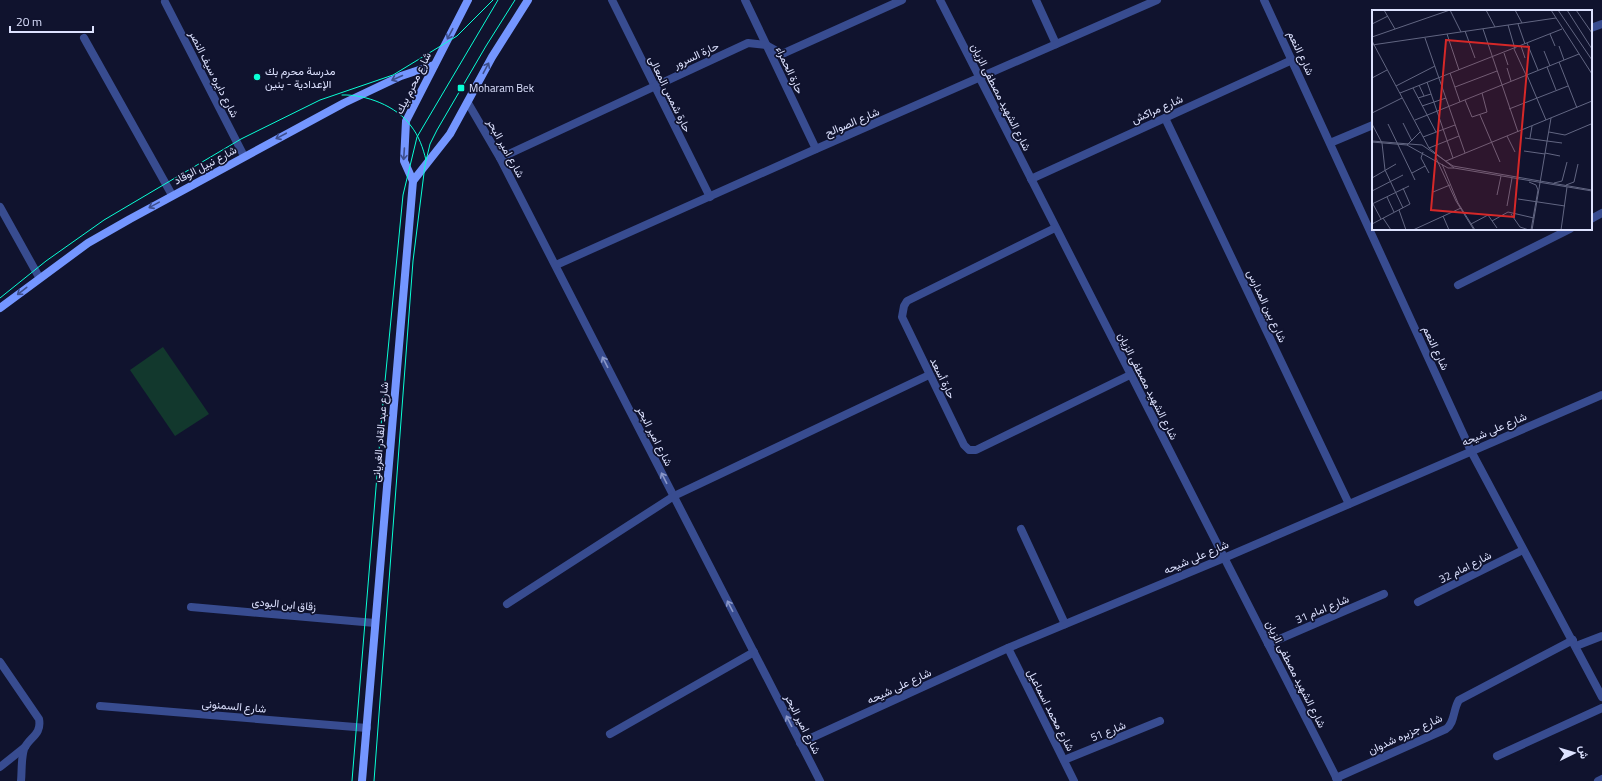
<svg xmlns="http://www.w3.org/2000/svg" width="1602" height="781" font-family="'Titillium Web',Vazirmatn,sans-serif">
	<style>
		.green { fill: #12382d }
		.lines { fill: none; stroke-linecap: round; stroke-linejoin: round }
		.lane { stroke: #384c90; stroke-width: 8 }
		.street { stroke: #384c90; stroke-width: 8 }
		.secondary { stroke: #7496ff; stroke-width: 8 }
		.tram { stroke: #09ffd5; stroke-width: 1 }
		.oneway { stroke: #3d4e8c }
		.oneway2 { stroke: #8a97c8 }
		.poi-dot { fill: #09ffd5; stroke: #10132e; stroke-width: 1.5 }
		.labels { text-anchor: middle; stroke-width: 3.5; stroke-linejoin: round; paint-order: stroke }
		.street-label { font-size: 11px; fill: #dde2ff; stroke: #10132e }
		.poi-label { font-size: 11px; fill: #dde2ff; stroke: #10132e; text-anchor: start }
		.inset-road { fill: none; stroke: #626682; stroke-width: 1 }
		.view { fill: #d62828; fill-opacity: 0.15; stroke: #d62828; stroke-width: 2 }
		.inset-edge { fill: none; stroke: #dde2ff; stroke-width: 2 }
	</style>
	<rect width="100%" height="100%" fill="#10132e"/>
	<polygon class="green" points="163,347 209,414 175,436 130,370"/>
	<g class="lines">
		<polyline class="lane" points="84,38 172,195"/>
		<g class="street">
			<polyline points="612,0 710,197"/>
			<polyline points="745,0 816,149"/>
			<polyline points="940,0 1338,781"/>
			<polyline points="1036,0 1056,44"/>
			<polyline points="1264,0 1471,451 1602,697"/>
			<polyline points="165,2 244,156"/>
			<polyline points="1591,28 1602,24"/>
			<polyline points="468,103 500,158 820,781"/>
			<polyline points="1165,118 1349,504"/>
			<polyline points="1330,143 1373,125"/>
			<polyline points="500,158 748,43 766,45 782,54 902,0"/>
			<polyline points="1031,179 1292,60"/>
			<polyline points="0,207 39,277"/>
			<polyline points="1591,219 1602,213"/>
			<polyline points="1055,228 907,301 904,306 902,317 964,445 969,450 976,450 1130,375"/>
			<polyline points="556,265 816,149 1157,0"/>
			<polyline points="1458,285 1570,229"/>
			<polyline points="1021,529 1065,624"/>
			<polyline points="1418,602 1523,550"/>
			<polyline points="507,604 674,496 929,375"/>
			<polyline points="191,607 375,623"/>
			<polyline points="1268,644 1384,594"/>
			<polyline points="1576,646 1602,636"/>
			<polyline points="1008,648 1074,781"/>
			<path d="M 0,662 L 39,719 C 42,735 29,737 24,749 C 21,759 22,771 21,781"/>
			<polyline points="100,706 367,728"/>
			<polyline points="610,734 754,652"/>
			<polyline points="800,743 1008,648 1224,558 1602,395"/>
			<polyline points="1497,756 1602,708"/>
			<polyline points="1064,760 1160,721"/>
			<polyline points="0,767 25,747"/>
			<path d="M 1336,778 L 1446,729 C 1455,723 1453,709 1459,700 L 1573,640"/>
			<polyline points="1598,781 1602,779"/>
		</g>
		<g class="secondary">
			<polyline points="413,181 404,161 406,121 468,0"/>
			<polyline points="0,308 88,243 130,219 344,103 401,76 434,65"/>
			<polyline points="362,781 413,181 450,134 492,57 528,0"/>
		</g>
		<g class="tram">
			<path d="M 342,95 C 365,94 397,106 411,126 C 419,136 423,148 426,160"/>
			<polyline points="0,298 46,261 104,220 241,139 320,100 393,75 457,36 493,0"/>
			<polyline points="352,781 383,402 403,195 417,137 498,0"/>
			<polyline points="374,781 413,261 425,165 430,144 437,130 486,46 515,0"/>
		</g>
	</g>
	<defs><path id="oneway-shaft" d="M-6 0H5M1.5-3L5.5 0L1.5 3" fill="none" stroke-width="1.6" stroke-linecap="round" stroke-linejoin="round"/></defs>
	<g class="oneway">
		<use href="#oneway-shaft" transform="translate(450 34) rotate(118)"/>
		<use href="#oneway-shaft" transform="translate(486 68) rotate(-62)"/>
		<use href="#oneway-shaft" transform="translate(397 78) rotate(156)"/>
		<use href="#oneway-shaft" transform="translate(281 136) rotate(152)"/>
		<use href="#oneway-shaft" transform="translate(404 154) rotate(94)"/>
		<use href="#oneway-shaft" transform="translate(154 205) rotate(151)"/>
		<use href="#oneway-shaft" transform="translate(22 291) rotate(142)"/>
	</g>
	<g class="oneway2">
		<use href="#oneway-shaft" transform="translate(605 362) rotate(-117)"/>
		<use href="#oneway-shaft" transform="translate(664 478) rotate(-117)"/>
		<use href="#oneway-shaft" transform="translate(730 606) rotate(-117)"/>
		<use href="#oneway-shaft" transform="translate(789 721) rotate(-117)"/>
	</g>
	<g class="poi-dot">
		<circle cx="257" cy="77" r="4"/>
		<rect x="457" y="84" width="8" height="8" rx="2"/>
	</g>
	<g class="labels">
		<g class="street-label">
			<text transform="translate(1301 53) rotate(65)" y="4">شارع النعم</text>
			<text transform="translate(696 55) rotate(-25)" y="4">حارة السرور</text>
			<text transform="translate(790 70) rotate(65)" y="4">حارة الحمراء</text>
			<text transform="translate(214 74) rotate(63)" y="4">شارع دايره سيف النصر</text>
			<text transform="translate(413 83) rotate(-64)" y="4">شارع محرم بيك</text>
			<text transform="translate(670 94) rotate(64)" y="4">حارة شمس المعالى</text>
			<text transform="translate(1001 97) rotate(63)" y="4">شارع الشهيد مصطفى الزيان</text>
			<text transform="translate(1157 109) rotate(-24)" y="4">شارع مراكش</text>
			<text transform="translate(852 122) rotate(-23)" y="4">شارع الصوالح</text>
			<text transform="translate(506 148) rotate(61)" y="4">شارع امير البحر</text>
			<text transform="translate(205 165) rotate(-28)" y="4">شارع نبيل الوقاد</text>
			<text transform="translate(1267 306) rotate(65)" y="4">شارع بين المدارس</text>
			<text transform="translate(1436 348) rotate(65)" y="4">شارع النعم</text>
			<text transform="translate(943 378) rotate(64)" y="4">حارة أسعد</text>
			<text transform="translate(1148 386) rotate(63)" y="4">شارع الشهيد مصطفى الزيان</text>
			<text transform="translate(1494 429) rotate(-23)" y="4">شارع على شيحه</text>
			<text transform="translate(380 432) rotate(-85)" y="4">شارع عبد القادر الغريانى</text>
			<text transform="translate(655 436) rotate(63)" y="4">شارع امير البحر</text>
			<text transform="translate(1196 557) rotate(-23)" y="4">شارع على شيحه</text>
			<text transform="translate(1465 567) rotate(-27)" y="4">شارع امام 32</text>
			<text transform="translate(284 604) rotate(5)" y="4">زقاق ابن البودى</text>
			<text transform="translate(1322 609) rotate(-23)" y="4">شارع امام 31</text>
			<text transform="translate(1296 674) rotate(63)" y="4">شارع الشهيد مصطفى الزيان</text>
			<text transform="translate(899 686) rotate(-25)" y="4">شارع على شيحه</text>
			<text transform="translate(234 706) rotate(5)" y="4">شارع السمنونى</text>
			<text transform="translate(1051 710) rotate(63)" y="4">شارع محمد اسماعيل</text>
			<text transform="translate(803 724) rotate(63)" y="4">شارع امير البحر</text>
			<text transform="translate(1108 731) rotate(-22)" y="4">شارع 51</text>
			<text transform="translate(1405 734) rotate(-25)" y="4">شارع جزيره شدوان</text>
		</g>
		<g class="poi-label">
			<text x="265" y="75">مدرسة محرم بك<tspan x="265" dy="13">الإعدادية - بنين</tspan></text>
			<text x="469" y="92">Moharam Bek</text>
		</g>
	</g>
	<g transform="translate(1372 10)">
		<rect width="220" height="220" fill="#10132e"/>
		<path class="inset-road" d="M 12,0 L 23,19M 78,0 L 89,22M 114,0 L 123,17M 143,0 L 150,13M 179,0 L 220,64M 186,0 L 220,50M 195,0 L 220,39M 204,0 L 220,23M 0,14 L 16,6M 146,14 L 153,34M 136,15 L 143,39M 111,19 L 146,122M 93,21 L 103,48M 75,24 L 87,60M 178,24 L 183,36M 0,27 L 78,0M 53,28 L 93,143M 0,31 L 57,138 L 82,158 L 220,181M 155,33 L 166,60M 0,35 L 184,8M 149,36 L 153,48M 187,36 L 192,50M 142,39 L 154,65M 172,41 L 178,56M 132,43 L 136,55M 187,52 L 205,98M 175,57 L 184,80M 135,58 L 139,71M 78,63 L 88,92M 155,65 L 174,110M 0,68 L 15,60M 55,72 L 81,148M 47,75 L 52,86M 24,76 L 63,56M 83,77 L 125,61M 41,78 L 64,122M 28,83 L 190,19M 46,88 L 59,84M 93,90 L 100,107 L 115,102 L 110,83M 50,96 L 74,88M 137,99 L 196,76M 0,103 L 30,88M 108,105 L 128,152M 43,110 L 207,44M 31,113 L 40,131M 0,114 L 10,133 L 13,160 L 31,198M 16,114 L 43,170M 177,122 L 193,125 L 219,114M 135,126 L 143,142M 51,127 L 83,115M 153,128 L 175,131M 158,128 L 160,116M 0,131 L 50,135 L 81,156 L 220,180M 175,131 L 190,133M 0,132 L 35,135 L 76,158 L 82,158M 35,135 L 48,122M 57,138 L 87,126M 152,141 L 173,144M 51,142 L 49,148 L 57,163M 173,143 L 188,146M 64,148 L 84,191 L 102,220M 74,151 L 220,91M 70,154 L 86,193 L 103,220M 40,163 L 53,156M 0,168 L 24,154M 157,172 L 164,175 L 166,180 L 159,220M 182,173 L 190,171 L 195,152M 194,175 L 202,172 L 206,154M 0,181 L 31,165M 61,182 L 78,175M 125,185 L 129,166M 15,187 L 22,202M 146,189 L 193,196M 0,194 L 37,176M 1,194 L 9,209M 135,196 L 140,168M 27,200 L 34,220M 139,204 L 148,217 L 157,220M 71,206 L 77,220M 11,208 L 19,220M 120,211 L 136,202 L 162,208M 0,214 L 38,194 L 31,178M 99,214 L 116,205 L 125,218M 41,220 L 89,198M 160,220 L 179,108M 189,220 L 195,177"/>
		<path class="view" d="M 74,30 L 157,37 L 142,207 L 59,200 Z"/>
		<rect width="220" height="220" class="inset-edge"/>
	</g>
	<g transform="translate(1574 753) rotate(85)" stroke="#10132e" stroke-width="3" paint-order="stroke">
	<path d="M0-3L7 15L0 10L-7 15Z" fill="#dde2ff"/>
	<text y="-6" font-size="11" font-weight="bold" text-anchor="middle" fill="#dde2ff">ش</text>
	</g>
	<path d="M10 26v6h83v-6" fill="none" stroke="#dde2ff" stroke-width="2"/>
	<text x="16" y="26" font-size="12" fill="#dde2ff" stroke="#10132e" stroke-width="3" paint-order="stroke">20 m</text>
</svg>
